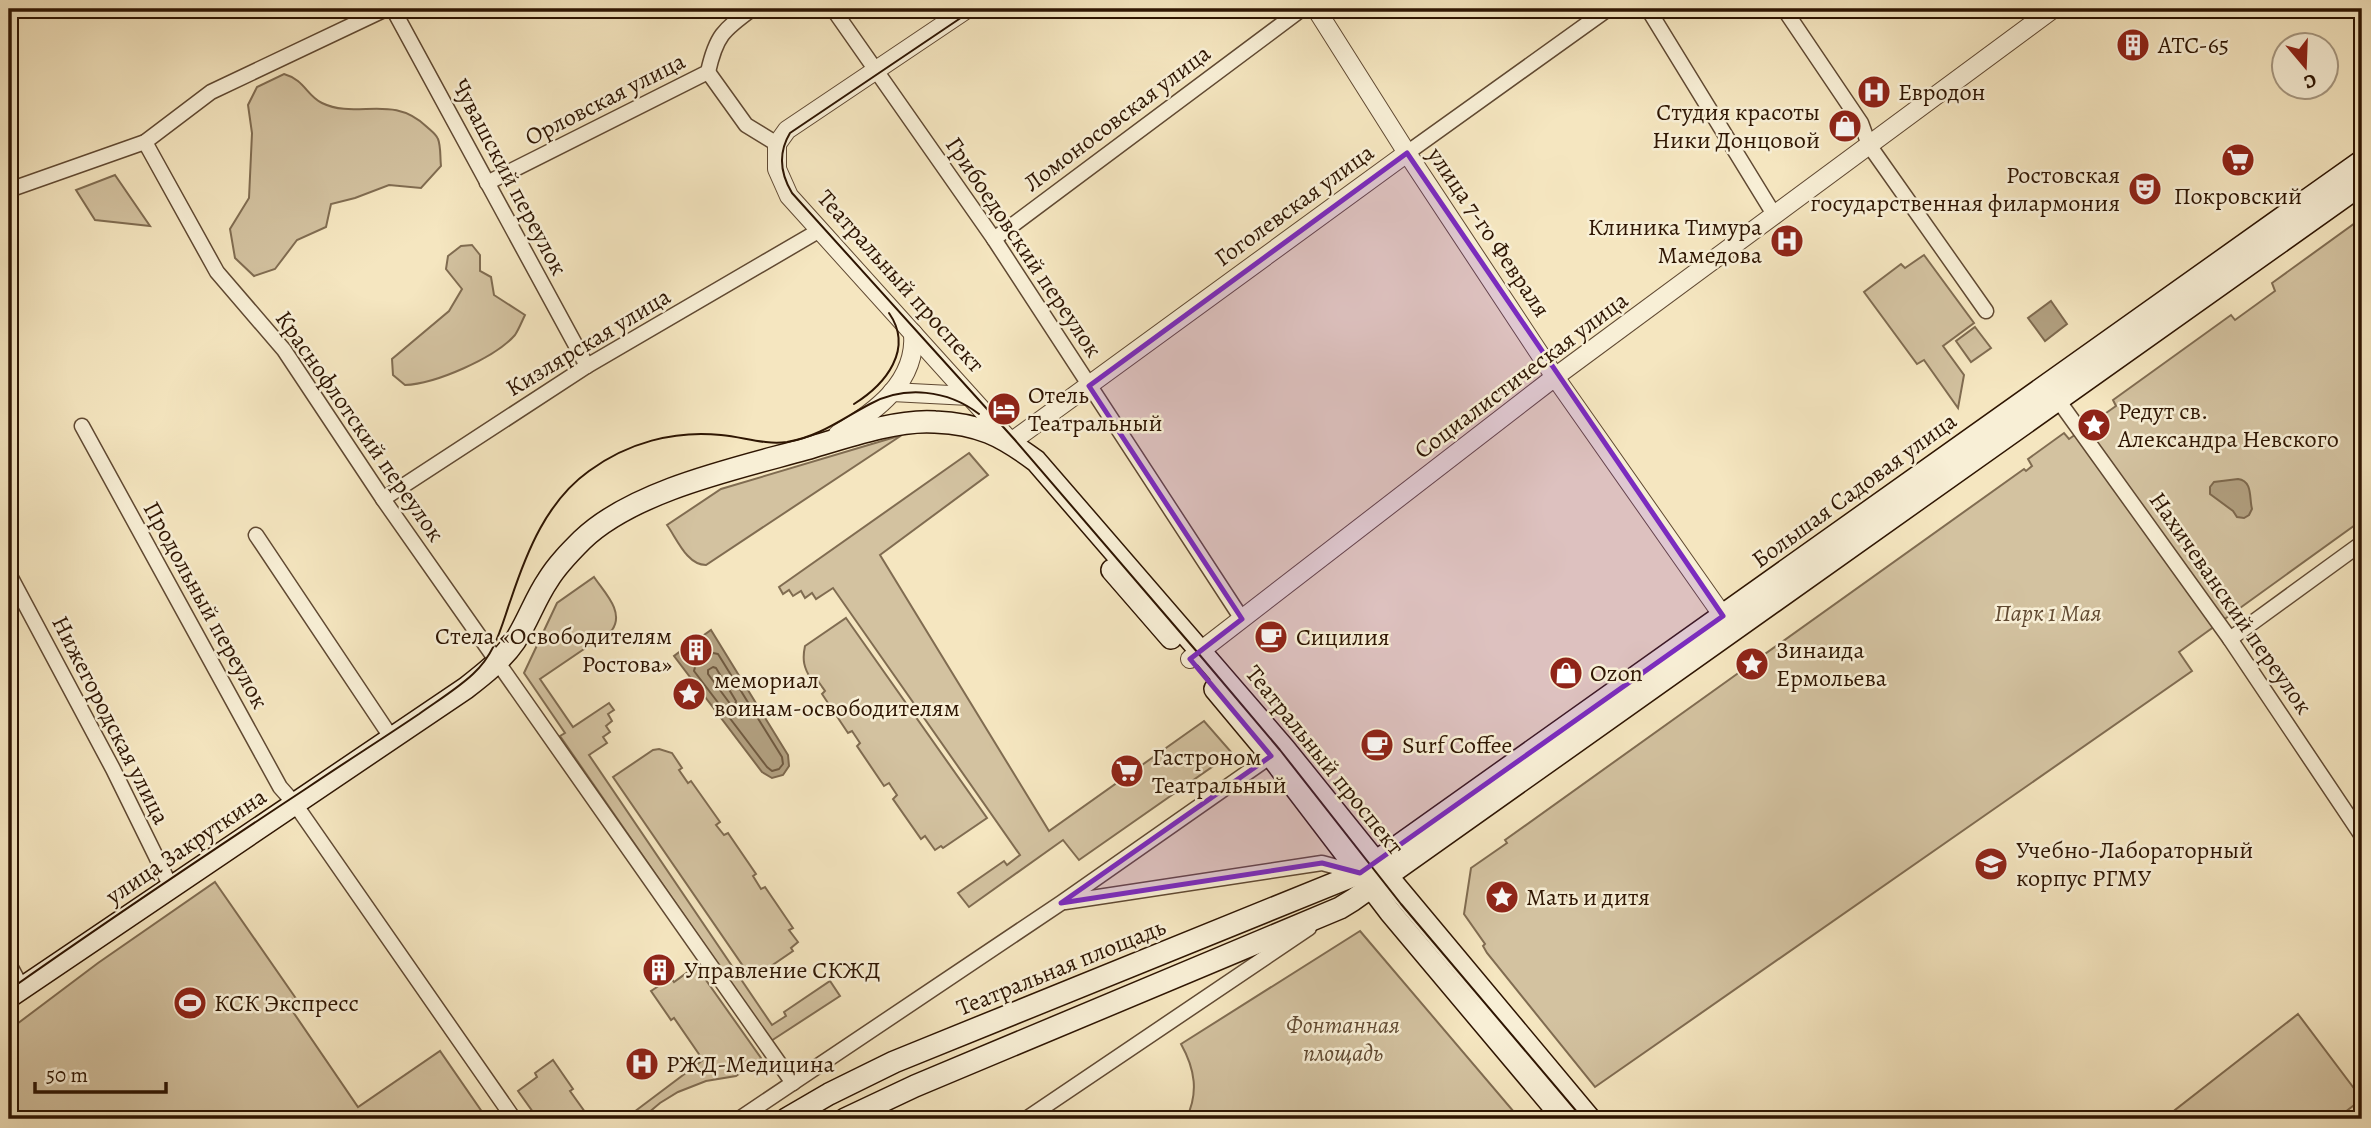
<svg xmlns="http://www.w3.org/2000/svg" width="2371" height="1128" font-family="Alegreya,serif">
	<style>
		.green { fill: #d3c2a0; stroke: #806c51; stroke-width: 2 }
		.water { fill: #b19f7f; stroke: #7d684d; stroke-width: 2 }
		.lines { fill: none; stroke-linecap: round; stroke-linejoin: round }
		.shore { stroke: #705a40; stroke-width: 2 }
		.minor-casing { stroke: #604932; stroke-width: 17 }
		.tertiary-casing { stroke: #604932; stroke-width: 20 }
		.secondary-casing { stroke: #2e1502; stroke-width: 24 }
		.minor { stroke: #f8efd6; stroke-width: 14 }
		.tertiary { stroke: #f8efd6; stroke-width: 18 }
		.secondary { stroke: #f8efd6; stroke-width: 21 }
		.tram { stroke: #2e1502; stroke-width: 2 }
		.marked { fill: #7b2cbf; fill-opacity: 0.2; stroke: #7b2cbf; stroke-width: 5; stroke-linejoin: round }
		.labels { text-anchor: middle; stroke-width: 5; stroke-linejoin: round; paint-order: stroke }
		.poi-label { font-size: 24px; fill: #2e1502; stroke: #f8efd6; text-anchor: start }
		.street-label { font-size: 24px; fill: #2e1502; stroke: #f8efd6 }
		.park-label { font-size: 24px; font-style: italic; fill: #604931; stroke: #f8efd6 }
	</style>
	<rect width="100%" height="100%" fill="#f5e6c0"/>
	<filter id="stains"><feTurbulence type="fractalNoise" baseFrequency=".00286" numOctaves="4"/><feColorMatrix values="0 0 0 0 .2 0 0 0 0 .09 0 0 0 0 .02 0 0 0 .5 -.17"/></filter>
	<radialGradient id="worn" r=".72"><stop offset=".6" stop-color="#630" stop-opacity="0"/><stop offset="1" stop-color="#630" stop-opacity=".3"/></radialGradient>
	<g class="green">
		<path d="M 284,74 C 305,80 306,95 322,103 C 357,120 392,93 427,127 C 430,130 436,134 438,139 C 441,146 440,158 441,166 L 421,188 L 389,185 L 355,198 L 331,204 L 326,227 L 297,240 L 275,269 L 254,276 L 235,258 L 230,229 L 249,198 L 252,133 L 248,105 L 257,87 Z"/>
		<polygon points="115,175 150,226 95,220 76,190"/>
		<polygon points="2362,218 2362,520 2179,652 2192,671 1595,1087 1487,953 1483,946 1485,944 1464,914 1471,868 1507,843 1505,840 1744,669 1746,671 1760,661 1758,659 2024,469 2026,471 2032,466 2028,459 2064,433 2069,439 2116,406 2113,400 2231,315 2235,320 2275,291 2272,283"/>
		<path d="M 472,245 L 480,255 L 480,271 L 491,277 L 494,295 L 525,315 C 522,321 519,329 515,335 C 495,358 435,384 405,385 L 393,375 L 392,359 L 449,311 L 462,289 L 446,269 L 448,256 L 461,246 Z"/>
		<polygon points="1924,255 1974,323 1943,346 1964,375 1958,408 1924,360 1917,364 1864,292 1901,264 1905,268"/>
		<polygon points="1975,327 1991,348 1971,362 1956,341"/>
		<path d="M 902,435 L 706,565 C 687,565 677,539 667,525 L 721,489 Z"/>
		<polygon points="969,453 988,475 880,555 1049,831 1204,721 1232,753 1079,860 1063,840 969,907 958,893 1004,861 1007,865 1020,855 833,588 816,599 812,593 805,598 801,591 793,596 789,590 783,594 779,587"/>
		<path d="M 594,577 C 604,592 625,612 612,630 L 540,679 L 573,727 L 609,703 L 614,710 L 608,714 L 612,721 L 606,726 L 610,732 L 603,737 L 607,743 L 589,755 L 772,1025 L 786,1016 L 784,1012 L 830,981 L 840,996 L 771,1041 L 560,736 L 565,733 L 524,673 L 557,603 Z"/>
		<path d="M 846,618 L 987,818 L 943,848 L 941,846 L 935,850 L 925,836 L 921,839 L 893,799 L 897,795 L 889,783 L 884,786 L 857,746 L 860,743 L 852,731 L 848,733 L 822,694 L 825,691 L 815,677 L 811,679 C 804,668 802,660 805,646 Z"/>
		<polygon points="659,749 672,753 682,768 679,770 688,783 691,781 720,822 716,825 724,835 728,833 756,874 753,876 761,889 765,887 793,928 789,930 798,942 791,948 793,951 752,979 613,777 653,750"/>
		<polygon points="215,882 297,1000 289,1006 358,1107 440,1051 487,1119 9,1119 9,1030 98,963"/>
		<path d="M 1360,931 L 1520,1119 L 1186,1119 C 1199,1093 1195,1069 1181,1044 Z"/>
		<polygon points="696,966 761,1058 736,1076 706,1081 678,1092 660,1103 641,1119 619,1119 628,1113 630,1115 703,1060 674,1018 671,1020 651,991 671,978 674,982"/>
		<polygon points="2298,1014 2362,1099 2336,1119 2182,1119 2175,1110"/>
		<polygon points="553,1060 573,1089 570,1091 590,1119 538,1119 518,1091 537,1077 535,1073"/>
	</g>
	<g class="water">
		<polygon points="2051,301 2067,324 2045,341 2028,318"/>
		<path d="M 2238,479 C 2253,481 2249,498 2252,509 L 2249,515 L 2244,518 L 2237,517 L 2233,511 L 2210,494 L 2210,487 L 2214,482 Z"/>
		<polygon points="711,630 788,755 789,766 783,775 772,778 762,772 674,656 686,647 695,659 705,652 697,640"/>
	</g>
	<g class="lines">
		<g class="shore">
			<polygon points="713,653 718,654 782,757 783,764 779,769 772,771 767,767 694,671 695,667 709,658"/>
			<polygon points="713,667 716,668 736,701 735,705 731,705 708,674 708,670"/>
		</g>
		<defs>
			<g id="minor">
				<polyline points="393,9 587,366"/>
				<polyline points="833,9 994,239 1242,619"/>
				<polyline points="1648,9 1775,216"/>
				<polyline points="1784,9 1861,123 1869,145 1986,311"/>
				<polyline points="708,72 746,125 777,144"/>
				<polyline points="145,142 217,272 284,350 383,499 793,1083"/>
				<polyline points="1407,153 1608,9"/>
				<path d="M 487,183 L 708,72 C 716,36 723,30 752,9"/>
				<polyline points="9,190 145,142 211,92 386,9"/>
				<polyline points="994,239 1302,9"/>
				<polyline points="2058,400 2230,639 2362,836"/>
				<polyline points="82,426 280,787 295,804 514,1119"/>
				<polyline points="383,499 587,366 820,230"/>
				<polyline points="256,535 393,740"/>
				<polyline points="9,574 113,769 171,887"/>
				<polyline points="2230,639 2362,543"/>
				<polyline points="1065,902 1322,863 1359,873"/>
				<polyline points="9,964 22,988"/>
				<polyline points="739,1119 1061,903 1271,756"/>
				<polyline points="1026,1119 1309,928"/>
			</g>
			<g id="tertiary">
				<polyline points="967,9 787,130 777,144 777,169 789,196 1011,442 1407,153"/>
				<polyline points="1316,9 1407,153 1555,377 1723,616"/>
				<polyline points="892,392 969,396"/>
				<path d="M 838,434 C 875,412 917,382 913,333"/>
				<polyline points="1190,659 1555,377 2053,9"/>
			</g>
			<g id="secondary">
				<polyline points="1112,570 1171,638"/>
				<polyline points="1215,689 1271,756 1390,912 1564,1119"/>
				<path d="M 9,997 L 466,688 C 484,674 502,660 515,641 C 528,621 535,599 548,580 C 557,565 570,552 582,540 C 634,490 738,468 806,449 C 843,438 897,419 935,422 C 979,424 1001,435 1036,461 L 1284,748 L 1388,877 L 1590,1119"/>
				<polyline points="786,1119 829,1094 894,1062 1360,873 2362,161"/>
				<polyline points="845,1119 915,1086 1340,908 1353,900 2362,184"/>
			</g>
		</defs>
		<use href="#minor" class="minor-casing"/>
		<use href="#tertiary" class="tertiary-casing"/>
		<use href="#secondary" class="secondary-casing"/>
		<use href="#minor" class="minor"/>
		<use href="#tertiary" class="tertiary"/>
		<use href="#secondary" class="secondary"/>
		<g class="tram">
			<path d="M 974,9 L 790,133 C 778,153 780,173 792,193 L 1015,440 L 1198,653 L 1280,750 L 1401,904 L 1583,1119"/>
			<path d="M 854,404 C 886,384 914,349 889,313"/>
			<path d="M 9,990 C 107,921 207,854 307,788 C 344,763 382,739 419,714 C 437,701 457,689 473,674 C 496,653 501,627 511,599 C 527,551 547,501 589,471 C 627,443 674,430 721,435 C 744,437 764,445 787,442 C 819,437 843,418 870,404 C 905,385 948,390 979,414"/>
		</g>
	</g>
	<path class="marked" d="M 1407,153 L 1723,616 L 1360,873 L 1322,863 L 1061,903 L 1271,756 L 1190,659 L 1242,619 L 1089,386 Z"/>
	<defs>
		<symbol id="building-disc" viewBox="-11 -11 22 22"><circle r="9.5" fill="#8f2418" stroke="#f8efd6"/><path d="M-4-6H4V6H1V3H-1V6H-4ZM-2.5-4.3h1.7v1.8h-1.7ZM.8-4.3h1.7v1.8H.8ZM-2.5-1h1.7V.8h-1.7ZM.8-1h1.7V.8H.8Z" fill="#fff"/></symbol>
		<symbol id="hospital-disc" viewBox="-11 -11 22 22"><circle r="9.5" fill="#8f2418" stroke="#f8efd6"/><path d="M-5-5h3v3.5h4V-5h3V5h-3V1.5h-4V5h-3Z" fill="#fff"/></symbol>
		<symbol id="shop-disc" viewBox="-11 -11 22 22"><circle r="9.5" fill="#8f2418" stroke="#f8efd6"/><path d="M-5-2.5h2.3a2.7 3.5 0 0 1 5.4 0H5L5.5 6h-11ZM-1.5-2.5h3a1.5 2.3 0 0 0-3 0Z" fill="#fff"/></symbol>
		<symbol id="supermarket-disc" viewBox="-11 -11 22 22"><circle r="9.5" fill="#8f2418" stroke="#f8efd6"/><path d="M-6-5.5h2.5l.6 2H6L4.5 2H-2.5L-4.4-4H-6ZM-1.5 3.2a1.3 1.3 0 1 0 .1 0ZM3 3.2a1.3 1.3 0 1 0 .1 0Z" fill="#fff"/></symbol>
		<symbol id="theatre-disc" viewBox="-11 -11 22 22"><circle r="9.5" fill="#8f2418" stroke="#f8efd6"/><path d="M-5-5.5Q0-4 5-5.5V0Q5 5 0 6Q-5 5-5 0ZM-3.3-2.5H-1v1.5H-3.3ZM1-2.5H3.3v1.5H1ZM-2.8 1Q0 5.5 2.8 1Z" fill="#fff"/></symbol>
		<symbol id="hotel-disc" viewBox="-11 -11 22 22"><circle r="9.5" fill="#8f2418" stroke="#f8efd6"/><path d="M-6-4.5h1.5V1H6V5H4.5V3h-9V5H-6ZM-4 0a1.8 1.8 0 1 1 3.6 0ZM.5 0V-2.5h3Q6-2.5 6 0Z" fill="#fff"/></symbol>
		<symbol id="sight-disc" viewBox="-11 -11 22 22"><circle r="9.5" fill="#8f2418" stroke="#f8efd6"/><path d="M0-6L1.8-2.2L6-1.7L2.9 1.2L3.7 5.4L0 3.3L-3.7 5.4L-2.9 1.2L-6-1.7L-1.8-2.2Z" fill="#fff"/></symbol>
		<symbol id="cafe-disc" viewBox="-11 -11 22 22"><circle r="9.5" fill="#8f2418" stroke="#f8efd6"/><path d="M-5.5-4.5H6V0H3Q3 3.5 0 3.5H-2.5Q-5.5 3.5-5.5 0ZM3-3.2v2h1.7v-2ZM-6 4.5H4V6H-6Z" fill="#fff"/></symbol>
		<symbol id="university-disc" viewBox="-11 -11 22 22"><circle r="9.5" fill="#8f2418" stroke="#f8efd6"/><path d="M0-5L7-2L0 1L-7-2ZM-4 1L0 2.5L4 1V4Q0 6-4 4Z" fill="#fff"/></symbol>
		<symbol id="stadium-disc" viewBox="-11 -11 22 22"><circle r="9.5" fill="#8f2418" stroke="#f8efd6"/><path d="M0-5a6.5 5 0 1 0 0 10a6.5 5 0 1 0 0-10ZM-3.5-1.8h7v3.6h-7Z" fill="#fff"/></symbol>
	</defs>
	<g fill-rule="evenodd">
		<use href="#building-disc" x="2114" y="26" width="38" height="38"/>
		<use href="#hospital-disc" x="1855" y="73" width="38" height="38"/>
		<use href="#shop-disc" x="1826" y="107" width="38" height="38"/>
		<use href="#supermarket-disc" x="2219" y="141" width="38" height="38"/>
		<use href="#theatre-disc" x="2126" y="170" width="38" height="38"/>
		<use href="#hospital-disc" x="1768" y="222" width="38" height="38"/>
		<use href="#hotel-disc" x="985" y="390" width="38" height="38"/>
		<use href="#sight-disc" x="2075" y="406" width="38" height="38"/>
		<use href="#cafe-disc" x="1252" y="618" width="38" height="38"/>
		<use href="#building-disc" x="677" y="631" width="38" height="38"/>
		<use href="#sight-disc" x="1733" y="645" width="38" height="38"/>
		<use href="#shop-disc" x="1547" y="654" width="38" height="38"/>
		<use href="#sight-disc" x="670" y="675" width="38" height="38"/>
		<use href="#cafe-disc" x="1358" y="726" width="38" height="38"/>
		<use href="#supermarket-disc" x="1108" y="752" width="38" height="38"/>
		<use href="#university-disc" x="1972" y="845" width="38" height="38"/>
		<use href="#sight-disc" x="1483" y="878" width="38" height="38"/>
		<use href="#building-disc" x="640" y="951" width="38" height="38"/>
		<use href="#stadium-disc" x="171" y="984" width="38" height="38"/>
		<use href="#hospital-disc" x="623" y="1045" width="38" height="38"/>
	</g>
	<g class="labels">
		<g class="poi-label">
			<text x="2158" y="53">АТС-65</text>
			<text x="1898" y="100">Евродон</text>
			<text x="1820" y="120" text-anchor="end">Студия красоты<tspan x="1820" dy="28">Ники Донцовой</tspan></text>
			<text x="2120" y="183" text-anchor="end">Ростовская<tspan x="2120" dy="28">государственная филармония</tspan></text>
			<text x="2238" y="204" text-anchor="middle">Покровский</text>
			<text x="1762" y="235" text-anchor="end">Клиника Тимура<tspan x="1762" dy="28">Мамедова</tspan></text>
			<text x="1028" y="403">Отель<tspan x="1028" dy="28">Театральный</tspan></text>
			<text x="2118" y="419">Редут св.<tspan x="2118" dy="28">Александра Невского</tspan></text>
			<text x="672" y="644" text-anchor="end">Стела «Освободителям<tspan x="672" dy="28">Ростова»</tspan></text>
			<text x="1296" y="645">Сицилия</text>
			<text x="1776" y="658">Зинаида<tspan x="1776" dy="28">Ермольева</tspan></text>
			<text x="1590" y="681">Ozon</text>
			<text x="714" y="688">мемориал<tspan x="714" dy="28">воинам-освободителям</tspan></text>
			<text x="1402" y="753">Surf Coffee</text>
			<text x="1152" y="765">Гастроном<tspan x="1152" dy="28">Театральный</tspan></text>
			<text x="2016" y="858">Учебно-Лабораторный<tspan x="2016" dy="28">корпус РГМУ</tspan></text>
			<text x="1526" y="905">Мать и дитя</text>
			<text x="684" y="978">Управление СКЖД</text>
			<text x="214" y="1011">КСК Экспресс</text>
			<text x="666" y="1072">РЖД-Медицина</text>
		</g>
		<g class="street-label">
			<text transform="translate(605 99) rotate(-27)" y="8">Орловская улица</text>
			<text transform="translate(1117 118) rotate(-37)" y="8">Ломоносовская улица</text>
			<text transform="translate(510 177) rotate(62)" y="8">Чувашский переулок</text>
			<text transform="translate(1294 205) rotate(-36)" y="8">Гоголевская улица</text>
			<text transform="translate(1489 232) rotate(56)" y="8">улица 7-го Февраля</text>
			<text transform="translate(1024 247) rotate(56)" y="8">Грибоедовский переулок</text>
			<text transform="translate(901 281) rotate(48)" y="8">Театральный проспект</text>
			<text transform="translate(588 342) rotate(-31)" y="8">Кизлярская улица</text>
			<text transform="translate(1521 375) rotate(-37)" y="8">Социалистическая улица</text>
			<text transform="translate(360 426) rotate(55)" y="8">Краснофлотский переулок</text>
			<text transform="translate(1854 490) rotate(-36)" y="8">Большая Садовая улица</text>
			<text transform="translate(2231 603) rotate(55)" y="8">Нахичеванский переулок</text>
			<text transform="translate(206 605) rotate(61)" y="8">Продольный переулок</text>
			<text transform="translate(111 720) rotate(63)" y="8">Нижегородская улица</text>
			<text transform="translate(1325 760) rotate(51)" y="8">Театральный проспект</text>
			<text transform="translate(186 846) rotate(-34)" y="8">улица Закруткина</text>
			<text transform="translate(1061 967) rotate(-22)" y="8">Театральная площадь</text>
		</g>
		<g class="park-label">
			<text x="2048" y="621">Парк 1 Мая</text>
			<text x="1343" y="1033">Фонтанная<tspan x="1343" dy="28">площадь</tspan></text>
		</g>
	</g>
	<rect width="2371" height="1128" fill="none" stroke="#f5e6c0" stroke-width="35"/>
	<rect x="10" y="10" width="2350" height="1107" fill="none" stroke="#2e1502" stroke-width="3.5"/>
	<rect x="18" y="18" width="2336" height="1093" fill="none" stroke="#2e1502" stroke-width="2"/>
	<g transform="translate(2305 66) rotate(161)"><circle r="33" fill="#f8efd6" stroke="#a79881" stroke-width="2"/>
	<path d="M0-5L12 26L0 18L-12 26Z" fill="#8f2418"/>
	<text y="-10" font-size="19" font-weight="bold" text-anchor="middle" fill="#2e1502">С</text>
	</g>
	<path d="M35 1082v10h131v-10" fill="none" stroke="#2e1502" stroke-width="3.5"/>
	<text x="46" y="1082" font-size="21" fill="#2e1502" stroke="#f8efd6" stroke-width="5" paint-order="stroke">50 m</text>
	<rect width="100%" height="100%" filter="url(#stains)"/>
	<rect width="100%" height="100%" fill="url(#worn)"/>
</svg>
